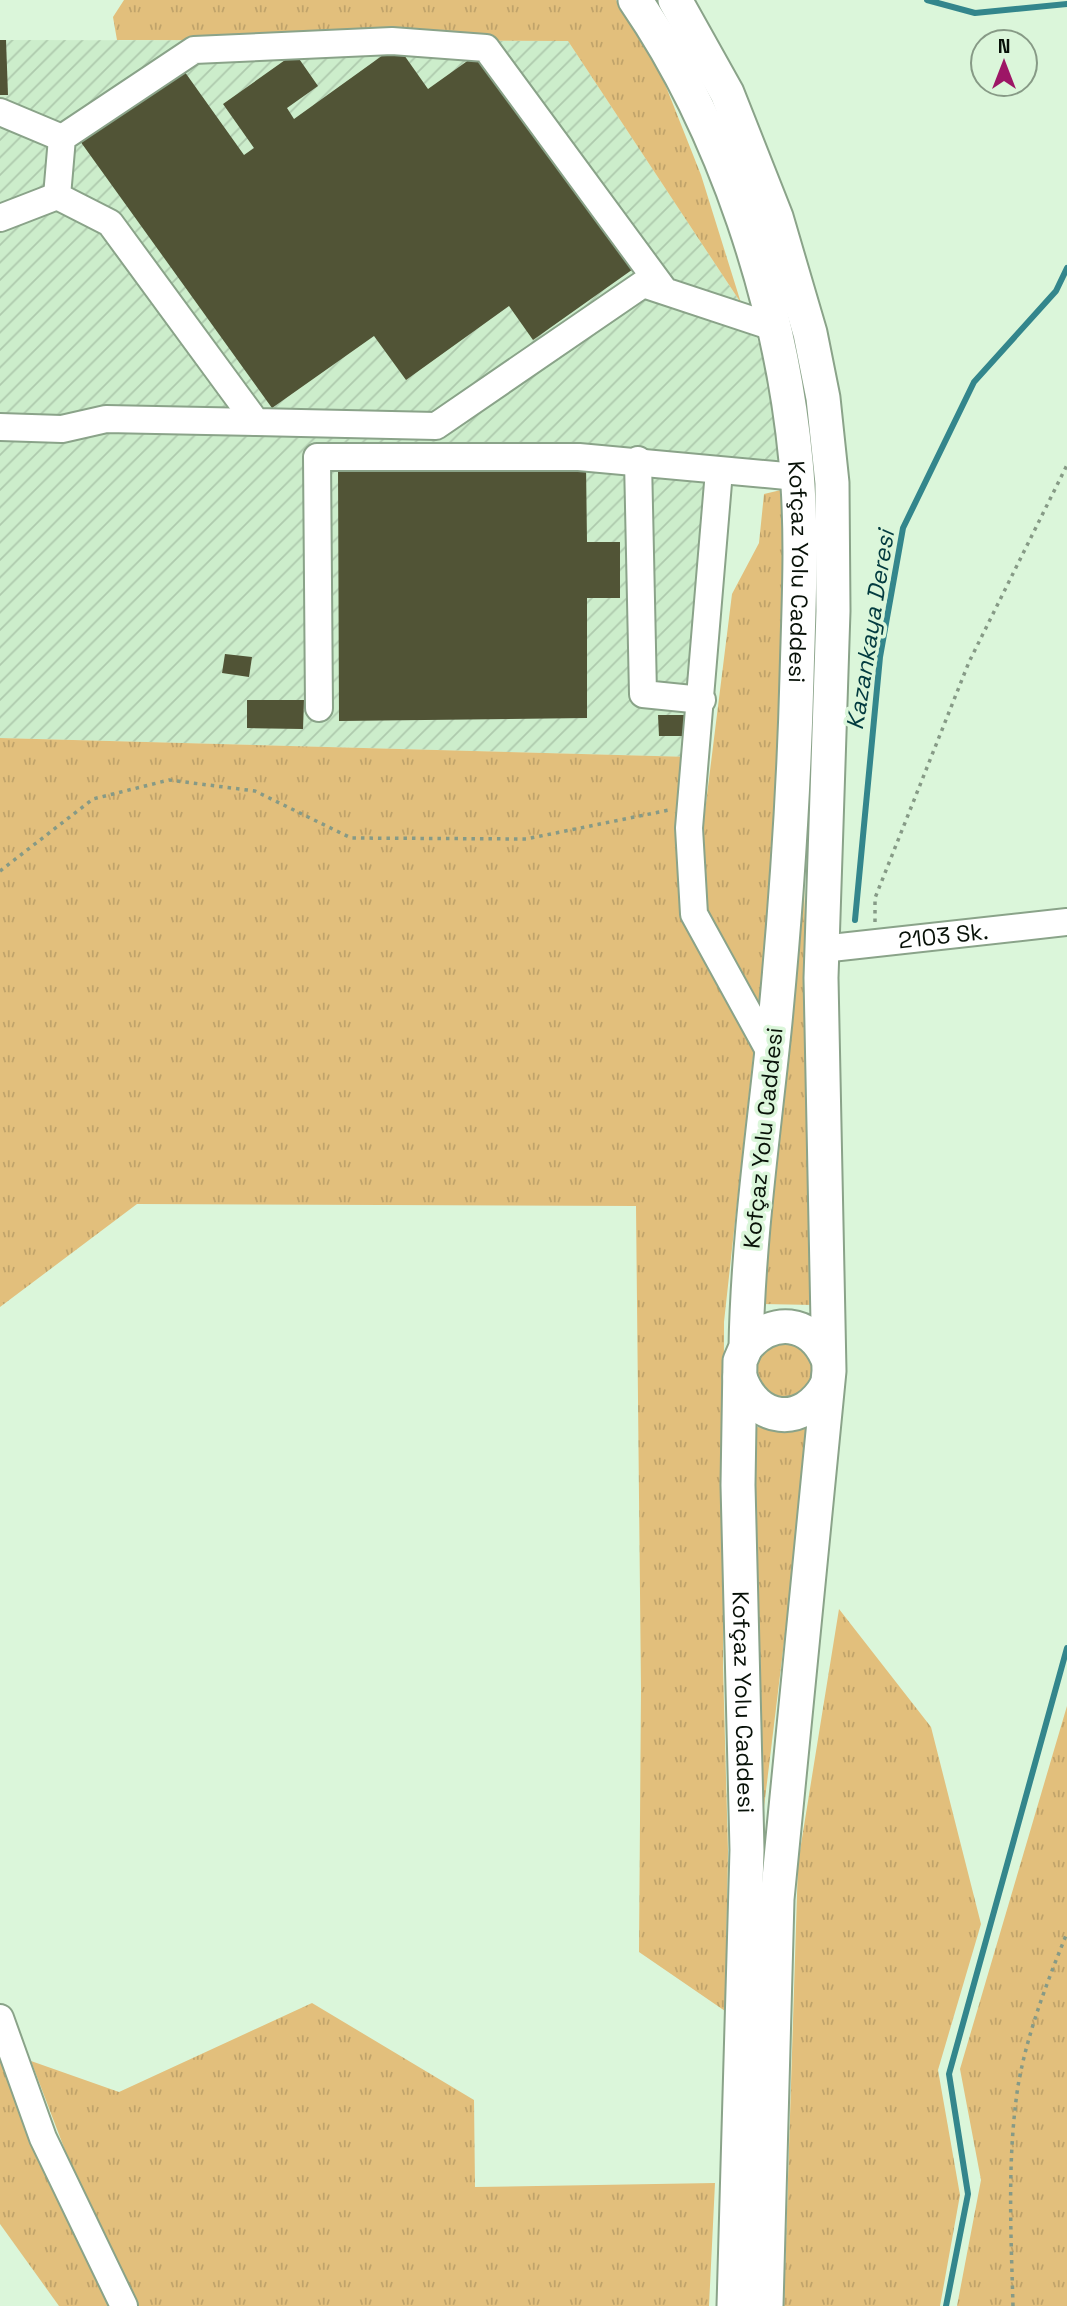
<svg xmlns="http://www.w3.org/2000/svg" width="1067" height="2306" viewBox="0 0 1067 2306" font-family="'Space Grotesk',sans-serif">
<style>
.industrial{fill:url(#industrial-furrows)}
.grass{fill:url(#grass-tufts)}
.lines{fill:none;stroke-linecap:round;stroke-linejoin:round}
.stream{stroke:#33868c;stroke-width:6}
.building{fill:#515436}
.minor-casing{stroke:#8aa389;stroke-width:30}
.major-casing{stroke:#8aa389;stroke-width:37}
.path{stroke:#869a86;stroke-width:3.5;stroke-dasharray:3.5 5;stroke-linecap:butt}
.minor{stroke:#fff;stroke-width:26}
.major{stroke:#fff;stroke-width:33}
.labels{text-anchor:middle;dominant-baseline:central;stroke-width:7;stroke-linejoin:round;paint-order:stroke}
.street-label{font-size:23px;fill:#081108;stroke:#dbf6da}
.water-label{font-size:24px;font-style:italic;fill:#023a3f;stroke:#dbf6da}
</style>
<defs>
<pattern id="industrial-furrows" width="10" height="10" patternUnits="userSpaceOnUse" patternTransform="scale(1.75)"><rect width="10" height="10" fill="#ccedcb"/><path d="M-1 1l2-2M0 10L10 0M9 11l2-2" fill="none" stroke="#aecaad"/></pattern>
<pattern id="grass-tufts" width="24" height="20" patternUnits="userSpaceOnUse" patternTransform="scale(1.75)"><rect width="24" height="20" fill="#e2bf7c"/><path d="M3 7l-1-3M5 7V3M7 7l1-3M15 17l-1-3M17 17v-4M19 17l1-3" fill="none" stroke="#c0a36a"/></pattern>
</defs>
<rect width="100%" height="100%" fill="#dbf6da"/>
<path class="industrial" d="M 0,40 L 568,41 L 741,303 L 762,350 L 780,459 L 719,471 L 692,757 L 0,738 Z"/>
<g class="grass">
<path d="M 124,0 L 616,0 L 661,74 L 701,175 L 741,303 L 568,41 L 117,40 L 113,17 Z"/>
<path d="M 781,490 L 786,614 L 777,822 L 761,1012 L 709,922 L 699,859 L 732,594 L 759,543 L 764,494 Z"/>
<path d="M 0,738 L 692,757 L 689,916 L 755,1039 L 724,1322 L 723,1667 L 728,1851 L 725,2011 L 639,1952 L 641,1689 L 636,1206 L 137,1204 L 0,1307 Z"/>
<path d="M 804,881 L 814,1305 L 758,1304 Z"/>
<circle cx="784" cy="1369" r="29"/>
<path d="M 754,1427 L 810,1428 L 761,1832 Z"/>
<path d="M 839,1609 L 931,1727 L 981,1924 L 938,2070 L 960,2195 L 940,2306 L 784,2306 L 798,1863 Z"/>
<path d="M 1067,1706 L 1067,2306 L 957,2306 L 981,2180 L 960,2069 Z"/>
<path d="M 312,2003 L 474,2100 L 475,2187 L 715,2183 L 709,2306 L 132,2306 L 71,2166 L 31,2061 L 119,2092 Z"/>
<path d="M 0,2045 L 117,2306 L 59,2306 L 0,2224 Z"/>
</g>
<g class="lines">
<g class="stream">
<path d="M 927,0 L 975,13 L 1067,4"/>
<path d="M 855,920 L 880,657 L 903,528 L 974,382 L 1056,291 L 1067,268"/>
<path d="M 946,2306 L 968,2194 L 949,2074 L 1067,1648"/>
</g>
</g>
<g class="building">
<path d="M 0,40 L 6,40 L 8,95 L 0,95 Z"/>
<path d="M 397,45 L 428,89 L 480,52 L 636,267 L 533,340 L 509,306 L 406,380 L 374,336 L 272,408 L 80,141 L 182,68 L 244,155 L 254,148 L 223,104 L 295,53 L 318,86 L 287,108 L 294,119 Z"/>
<path d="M 338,465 L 586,465 L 587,542 L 620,542 L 620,598 L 587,598 L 587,718 L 339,721 Z"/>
<path d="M 225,654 L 252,657 L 249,677 L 222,673 Z"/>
<path d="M 247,700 L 304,700 L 303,729 L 247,728 Z"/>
<path d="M 658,715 L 685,715 L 686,736 L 659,736 Z"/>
</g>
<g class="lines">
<g class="minor-casing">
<g id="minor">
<path d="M 0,112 L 62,138"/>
<path d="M 0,218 L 57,196"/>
<path d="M 664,290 L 486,48 L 392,41 L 194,50 L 62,138 L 57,196 L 110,223 L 256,422 L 436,426 L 643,284 L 773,327"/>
<path d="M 0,427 L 62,429 L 106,419 L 256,422"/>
<path d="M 638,460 L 643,694 L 702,700"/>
<path d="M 719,471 L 689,828 L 694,914 L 771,1054"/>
<path d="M 319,708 L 317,457 L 579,457 L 797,477"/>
<path id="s1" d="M 822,949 L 1067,922"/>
<path d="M 0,2018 L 43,2138 L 124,2306"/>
</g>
</g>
<g class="major-casing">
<g id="major">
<path id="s2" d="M 635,0 C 725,131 781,304 796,461 C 803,532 799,604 797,676 C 794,792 786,907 775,1022 C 764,1130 748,1238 746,1347 L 740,1361 L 738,1485 L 747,1850 L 734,2306"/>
<path d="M 675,0 L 727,93 L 776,217 L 810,333 L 823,398 L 832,483 L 833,611 L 821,978 L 829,1371 L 777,1899 L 766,2306"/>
<path d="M 746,1347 C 772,1317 810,1320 827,1357"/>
<path d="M 740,1377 C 755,1422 803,1429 827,1385"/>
</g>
</g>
<g class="path">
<path d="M 0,871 L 93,799 L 169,780 L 255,791 L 351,838 L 526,839 L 669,810"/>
<path d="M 875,922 L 875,898 L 969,662 L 1067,465"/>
<path d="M 1013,2306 C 1011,2233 1007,2159 1018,2086 C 1027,2034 1047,1982 1067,1933"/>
</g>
<use href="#minor" class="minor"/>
<use href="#major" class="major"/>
</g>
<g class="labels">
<g class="street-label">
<text stroke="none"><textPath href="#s2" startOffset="604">Kofçaz Yolu Caddesi</textPath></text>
<text stroke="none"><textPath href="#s1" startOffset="122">2103 Sk.</textPath></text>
<text transform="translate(763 1138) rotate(-84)">Kofçaz Yolu Caddesi</text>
<text stroke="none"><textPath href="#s2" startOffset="1738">Kofçaz Yolu Caddesi</textPath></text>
</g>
<g class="water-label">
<text transform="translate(870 630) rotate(-81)">Kazankaya Deresi</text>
</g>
</g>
<g transform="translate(1004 63)"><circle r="33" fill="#dbf6da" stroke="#879a86" stroke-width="2"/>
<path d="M0-5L12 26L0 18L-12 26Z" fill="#9d1666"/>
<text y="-10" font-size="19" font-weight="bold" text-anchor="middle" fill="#081108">N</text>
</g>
</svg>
